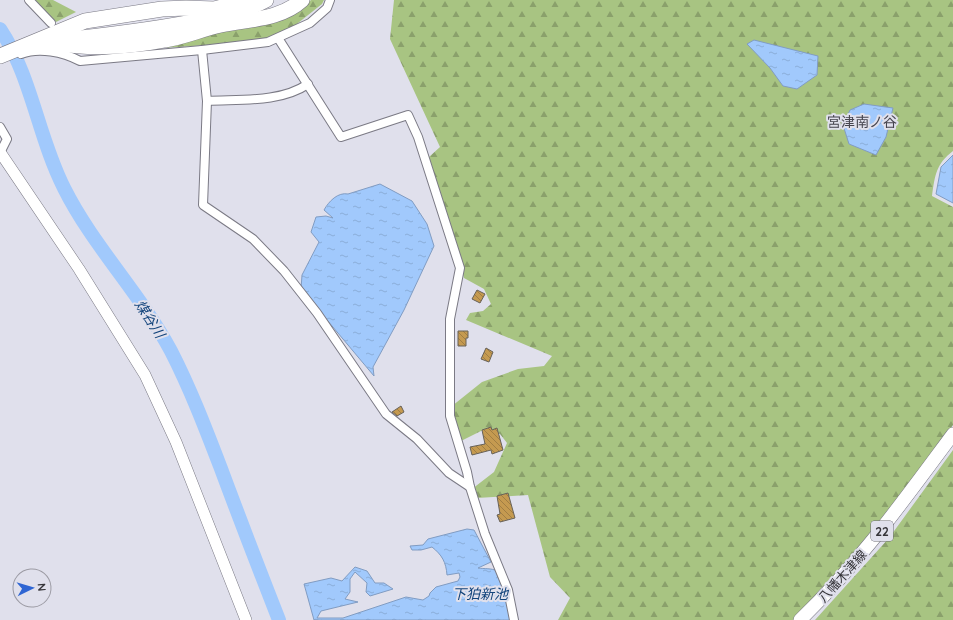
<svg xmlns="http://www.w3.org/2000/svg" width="953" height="620" viewBox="0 0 953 620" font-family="Quicksand,'Noto Sans JP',sans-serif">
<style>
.forest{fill:url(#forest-firs)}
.water{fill:url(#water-ripples);stroke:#819cc2}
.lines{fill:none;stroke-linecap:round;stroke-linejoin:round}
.river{stroke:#a1c9fc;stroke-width:14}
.building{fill:url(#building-back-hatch);stroke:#686259}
.street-casing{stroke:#7b7a85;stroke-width:10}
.secondary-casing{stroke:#7b7a85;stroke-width:12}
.primary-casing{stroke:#7b7a85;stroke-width:14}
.highway-casing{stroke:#7b7a85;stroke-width:16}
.street{stroke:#fff;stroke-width:8}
.secondary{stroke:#fff;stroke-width:11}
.primary{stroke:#fff;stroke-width:13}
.highway{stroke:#fff;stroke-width:15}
.labels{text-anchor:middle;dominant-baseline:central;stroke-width:4;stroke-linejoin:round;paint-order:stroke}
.shield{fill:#e0e0ec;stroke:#68686f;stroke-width:1}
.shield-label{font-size:12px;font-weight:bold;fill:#353439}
.street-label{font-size:13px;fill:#353439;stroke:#e0e0ec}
.neighbourhood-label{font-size:14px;fill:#45444e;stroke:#e0e0ec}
.water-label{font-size:14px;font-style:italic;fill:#12437b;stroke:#e0e0ec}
</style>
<defs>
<pattern id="forest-firs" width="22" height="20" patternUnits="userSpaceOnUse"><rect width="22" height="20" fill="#a8c482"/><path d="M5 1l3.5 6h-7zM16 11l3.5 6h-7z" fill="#8aa06b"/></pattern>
<pattern id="water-ripples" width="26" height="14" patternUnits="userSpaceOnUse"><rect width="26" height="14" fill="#a1c9fc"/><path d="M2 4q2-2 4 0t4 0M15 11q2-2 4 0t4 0" fill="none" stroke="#8badd9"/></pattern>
<pattern id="building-back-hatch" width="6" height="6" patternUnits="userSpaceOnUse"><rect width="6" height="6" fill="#c59a50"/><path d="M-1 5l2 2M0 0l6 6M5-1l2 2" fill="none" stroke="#a17e43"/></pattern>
</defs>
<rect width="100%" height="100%" fill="#e0e0ec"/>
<g class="forest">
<path d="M 33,0 L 53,0 L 76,12 L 56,22 Z"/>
<path d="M 311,0 L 324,0 L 322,4 L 293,27 L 270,38 L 250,42 L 149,49 C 173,43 197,37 221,31 C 257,23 281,29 311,0 Z"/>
<path d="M 394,0 L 953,0 L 953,151 C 936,164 935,175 932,196 L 953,207 L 953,425 L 878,529 L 794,620 L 558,620 L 570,598 L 550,577 L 528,495 L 477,498 L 472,489 L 494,472 L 507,443 L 500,434 L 485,429 L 459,442 L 452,406 L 482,382 L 518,369 L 544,366 L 552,356 L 466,320 L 470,313 L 483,311 L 491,304 L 484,289 L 464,278 L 429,157 L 440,147 L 390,39 Z"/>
<path d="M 953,450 L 953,620 L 815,620 L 889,538 Z"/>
</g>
<g class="water">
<path d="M 754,40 L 818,56 L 817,75 L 797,89 L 783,86 L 770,68 L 747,44 Z"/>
<path d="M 864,104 L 893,108 L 886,137 L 876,155 L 849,144 L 843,125 L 850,110 Z"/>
<path d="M 953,155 L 953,203 L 936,194 L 941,167 Z"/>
<path d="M 380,184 L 412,201 L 427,224 L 434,246 L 404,310 L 373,367 L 374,376 L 301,289 L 302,275 L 319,242 L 311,232 L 316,217 L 326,216 L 333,218 L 324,210 C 329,201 338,192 348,194 Z"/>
<path d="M 467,529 L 474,530 L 491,562 L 478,568 C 484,569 492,568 497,571 C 506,578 509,608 511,620 L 314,620 L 304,584 L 331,578 L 342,581 L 355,567 L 367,571 L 375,583 L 384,583 L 393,589 L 370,596 L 366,592 L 367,583 L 355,572 L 350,579 L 350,592 L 345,599 L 358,602 L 321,611 L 317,618 L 343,618 L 406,597 L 423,600 L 429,596 L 430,593 L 436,587 L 458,581 L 460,577 L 459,573 L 447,575 C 446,562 442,555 432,547 L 421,550 L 412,550 L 410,546 L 423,545 L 428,539 Z"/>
</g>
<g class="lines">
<path class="river" d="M 0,29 C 32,77 38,137 64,188 C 93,246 140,293 171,351 C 190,388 205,427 220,466 C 239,517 259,569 279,620"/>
</g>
<g class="building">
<path d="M 477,290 L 485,294 L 480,303 L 472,299 Z"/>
<path d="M 458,331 L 468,331 L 468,338 L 466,338 L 466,346 L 458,346 Z"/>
<path d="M 486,348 L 493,352 L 489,362 L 481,359 Z"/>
<path d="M 401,406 L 404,412 L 397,416 L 392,412 Z"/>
<path d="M 491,427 L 492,430 L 497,428 L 503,450 L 492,454 L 491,450 L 472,455 L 470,447 L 485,444 L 482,430 Z"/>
<path d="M 508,493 L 515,518 L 500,522 L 497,515 L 500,514 L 497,496 Z"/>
</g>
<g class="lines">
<g class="street-casing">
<g id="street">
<path d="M 29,0 L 51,23"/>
<path d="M 278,38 L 341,137 L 408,115 L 418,137 L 460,268 L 450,319 L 450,416 L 467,472 L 470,487 L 485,534 L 508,590 L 514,620"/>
<path d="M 202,50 L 207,101 L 203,205 L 253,239 L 284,271 L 317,313 L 386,414 L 417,439 L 449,473 L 470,487"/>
<path d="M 21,54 C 39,47 63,52 80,61 L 202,50 L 268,42 L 310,23 L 327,8 L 330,0"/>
<path d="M 207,101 C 240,99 280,103 308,84"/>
<path d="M 0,127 L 7,139 L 0,153"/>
</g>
</g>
<g class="secondary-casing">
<path id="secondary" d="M 0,152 L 79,269 L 145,375 L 176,442 L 246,620"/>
</g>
<g class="primary-casing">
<path id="primary" d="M 800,620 C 860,562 904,500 953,434"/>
</g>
<g class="highway-casing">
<g id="highway">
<path d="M 72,39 C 116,34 159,29 202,20 C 225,15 246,11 266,0"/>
<path d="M 47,42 C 89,49 123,48 165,40 C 184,37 202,29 221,25 C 249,19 280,20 302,0"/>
<path d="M 0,56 L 85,21 L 162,9 L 186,8 L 214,9 L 250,0"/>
</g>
</g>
<use href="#street" class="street"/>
<use href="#secondary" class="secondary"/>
<use href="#primary" class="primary"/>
<use href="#highway" class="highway"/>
</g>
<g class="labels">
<rect class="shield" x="871" y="521" width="22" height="20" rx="3"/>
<g class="shield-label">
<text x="882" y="531">22</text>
</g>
<g class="street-label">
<text transform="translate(842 576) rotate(-48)">八幡木津線</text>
</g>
<g class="neighbourhood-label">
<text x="862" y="122">宮津南ノ谷</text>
</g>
<g class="water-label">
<text transform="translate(150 319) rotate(57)">煤谷川</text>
<text x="480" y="594">下狛新池</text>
</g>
</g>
<g transform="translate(32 588) rotate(85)"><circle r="19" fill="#e0e0ec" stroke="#9c9ba4"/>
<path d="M0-3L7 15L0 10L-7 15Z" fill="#2e65d3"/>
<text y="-6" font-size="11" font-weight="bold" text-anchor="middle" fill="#353439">N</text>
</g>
</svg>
